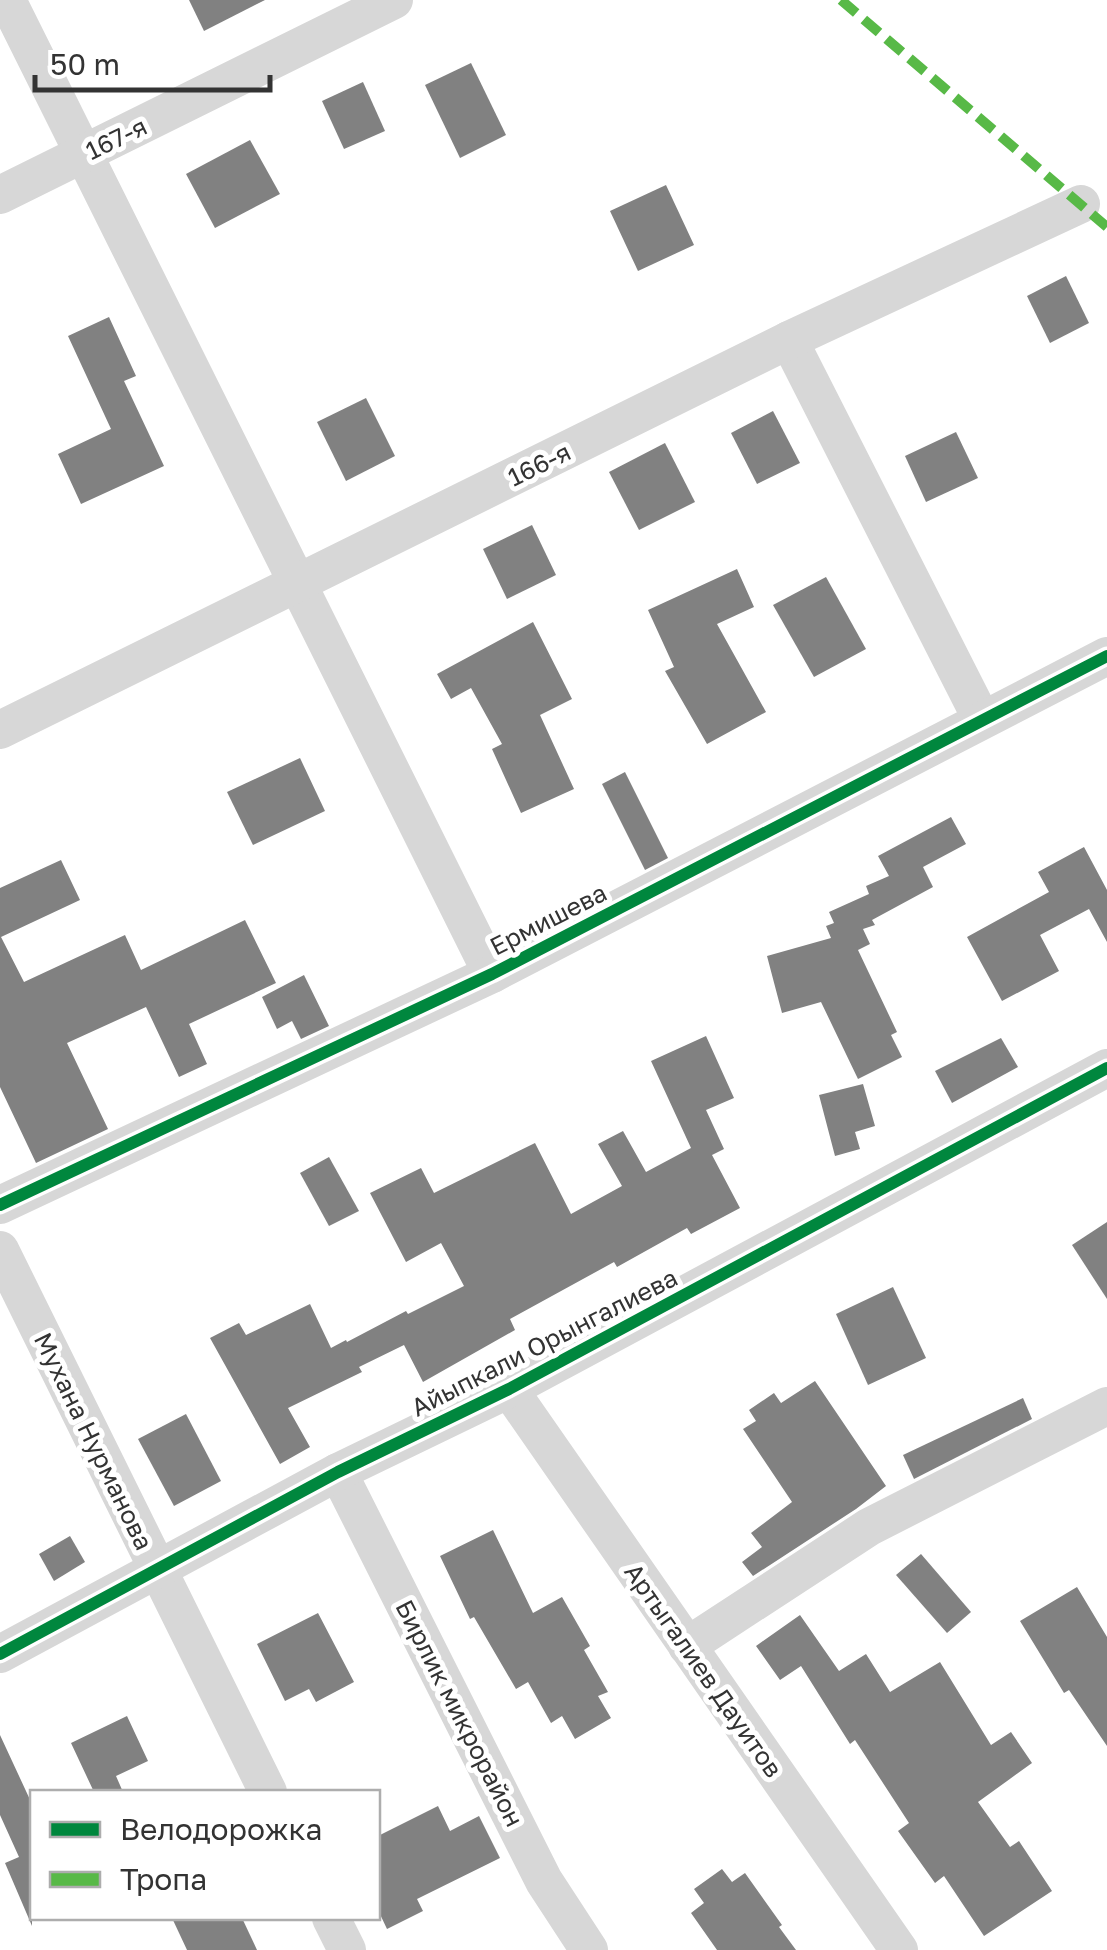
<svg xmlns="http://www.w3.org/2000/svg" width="1107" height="1950" viewBox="0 0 1107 1950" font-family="'Golos Text',sans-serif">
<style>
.building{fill:#818181}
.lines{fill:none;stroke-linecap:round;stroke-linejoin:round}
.minor{stroke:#d7d7d7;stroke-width:38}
.quiet{stroke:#58b947;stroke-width:10;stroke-dasharray:20 10;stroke-linecap:butt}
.cycleway-casing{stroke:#fff;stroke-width:19}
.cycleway{stroke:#00873e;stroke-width:12}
.labels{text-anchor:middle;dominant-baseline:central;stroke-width:10;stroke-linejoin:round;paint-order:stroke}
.street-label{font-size:25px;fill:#333;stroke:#fff}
</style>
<rect width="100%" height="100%" fill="#fff"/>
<g class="building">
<path d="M 189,0 L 265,0 L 204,31 Z"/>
<path d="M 471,63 L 506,135 L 460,158 L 425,85 Z"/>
<path d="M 363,82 L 385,131 L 344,149 L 322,101 Z"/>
<path d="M 250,140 L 280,194 L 215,228 L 186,174 Z"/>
<path d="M 666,185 L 694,245 L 638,271 L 610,211 Z"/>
<path d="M 1066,276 L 1089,323 L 1050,343 L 1027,296 Z"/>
<path d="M 109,317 L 136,376 L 124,381 L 164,466 L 81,504 L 58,454 L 111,429 L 68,336 Z"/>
<path d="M 366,398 L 395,456 L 346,481 L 317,422 Z"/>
<path d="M 773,411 L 800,463 L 757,484 L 731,433 Z"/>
<path d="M 956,432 L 978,478 L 926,502 L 905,456 Z"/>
<path d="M 665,443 L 695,502 L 639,530 L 609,472 Z"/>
<path d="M 532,525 L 556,575 L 507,599 L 483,549 Z"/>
<path d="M 737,569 L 754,607 L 717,624 L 766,712 L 707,744 L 665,671 L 674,667 L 648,610 Z"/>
<path d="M 826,577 L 866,649 L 814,677 L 773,605 Z"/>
<path d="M 533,622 L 572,699 L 540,715 L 574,789 L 521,813 L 492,749 L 502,744 L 471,688 L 451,699 L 437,674 Z"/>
<path d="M 300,758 L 325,811 L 253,845 L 227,792 Z"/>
<path d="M 625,772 L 668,858 L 645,870 L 602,784 Z"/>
<path d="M 951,817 L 966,844 L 923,867 L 933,887 L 872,920 L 875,925 L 863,929 L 870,944 L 858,950 L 897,1032 L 891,1035 L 902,1057 L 858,1079 L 821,1002 L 782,1013 L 767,956 L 831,938 L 826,926 L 834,923 L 829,912 L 869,894 L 866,886 L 889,876 L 878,856 Z"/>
<path d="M 1084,847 L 1107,890 L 1107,942 L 1089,909 L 1040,935 L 1059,971 L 1002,1001 L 967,937 L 1049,892 L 1038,872 Z"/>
<path d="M 61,860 L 80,900 L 1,937 L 24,982 L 125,935 L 141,970 L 245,920 L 276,983 L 189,1024 L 207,1064 L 179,1077 L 146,1007 L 67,1043 L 108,1129 L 36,1163 L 0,1087 L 0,888 Z"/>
<path d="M 304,975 L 329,1026 L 301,1039 L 292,1021 L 277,1029 L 262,997 Z"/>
<path d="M 706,1036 L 734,1098 L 706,1110 L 724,1149 L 712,1155 L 740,1208 L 691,1234 L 687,1228 L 617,1267 L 614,1262 L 510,1319 L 515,1330 L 423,1382 L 404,1345 L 359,1367 L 362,1372 L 288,1408 L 310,1447 L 280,1464 L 210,1338 L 239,1323 L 246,1335 L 310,1304 L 331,1348 L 346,1340 L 347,1342 L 406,1311 L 408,1314 L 464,1286 L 441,1243 L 406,1262 L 370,1193 L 421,1168 L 434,1193 L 535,1143 L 571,1214 L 622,1186 L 598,1144 L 623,1131 L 646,1172 L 691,1148 L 651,1061 Z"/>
<path d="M 1001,1038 L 1018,1067 L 952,1103 L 935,1071 Z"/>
<path d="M 863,1084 L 875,1126 L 855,1132 L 860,1149 L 835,1156 L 819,1095 Z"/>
<path d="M 329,1157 L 359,1211 L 329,1226 L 300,1173 Z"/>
<path d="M 1107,1222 L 1107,1299 L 1072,1245 Z"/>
<path d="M 893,1287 L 926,1358 L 868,1385 L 836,1314 Z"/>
<path d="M 815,1381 L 886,1486 L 856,1509 L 753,1576 L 742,1562 L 762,1547 L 751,1533 L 792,1502 L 743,1429 L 756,1421 L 749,1410 L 774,1393 L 781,1403 Z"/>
<path d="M 1023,1398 L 1032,1419 L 914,1479 L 903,1455 Z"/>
<path d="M 186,1414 L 221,1481 L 174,1506 L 138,1439 Z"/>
<path d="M 493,1530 L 533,1613 L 562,1597 L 590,1646 L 584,1650 L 608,1692 L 598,1696 L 611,1718 L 575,1739 L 562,1716 L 551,1723 L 528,1682 L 516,1689 L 474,1617 L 470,1619 L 440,1556 Z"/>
<path d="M 70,1536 L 85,1562 L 54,1581 L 39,1554 Z"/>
<path d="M 921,1554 L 971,1612 L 947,1633 L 896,1575 Z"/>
<path d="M 1077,1587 L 1107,1637 L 1107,1746 L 1069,1690 L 1064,1693 L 1020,1621 Z"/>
<path d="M 318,1613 L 354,1682 L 316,1702 L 309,1689 L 285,1701 L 257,1644 Z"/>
<path d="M 800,1615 L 839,1671 L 866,1654 L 890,1692 L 940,1662 L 991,1745 L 1011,1732 L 1032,1763 L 978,1802 L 1010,1847 L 1019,1841 L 1052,1891 L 984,1936 L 944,1876 L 935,1883 L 898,1831 L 909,1823 L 855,1740 L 850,1744 L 801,1666 L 780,1680 L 756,1646 Z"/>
<path d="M 127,1716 L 148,1761 L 116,1776 L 123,1792 L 94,1792 L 71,1743 Z"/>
<path d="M 0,1735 L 32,1804 L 32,1926 L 5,1863 L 19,1857 L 0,1815 Z"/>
<path d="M 438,1806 L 450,1831 L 479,1816 L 500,1858 L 417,1899 L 423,1911 L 387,1929 L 378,1910 L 378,1836 Z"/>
<path d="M 722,1869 L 732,1882 L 745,1873 L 782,1925 L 779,1927 L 796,1950 L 717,1950 L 691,1913 L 704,1903 L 694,1889 Z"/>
<path d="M 172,1918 L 242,1918 L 257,1950 L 187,1950 Z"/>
</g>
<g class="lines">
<g class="minor">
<path d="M 7,0 L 492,974"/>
<path d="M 0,195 L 394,0"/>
<path d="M 789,340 L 982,720"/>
<path d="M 0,730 L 789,340 L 1081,204"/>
<path d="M 0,1205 L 492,974 L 1107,656"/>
<path d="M 0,1250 L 268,1792"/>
<path d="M 509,1389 L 899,1950"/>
<path d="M 338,1472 L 544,1881 L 589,1950"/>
<path d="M 687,1646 L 869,1527 L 1107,1406"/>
<path d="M 0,1654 L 338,1472 L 509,1389 L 1107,1068"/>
<path d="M 331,1918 L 347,1950"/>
</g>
<path class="quiet" d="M 841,0 L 1107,227"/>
<g class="cycleway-casing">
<g id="cycleway">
<path d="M 0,1205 L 492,974 L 1107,656"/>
<path d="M 0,1654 L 338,1472 L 509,1389 L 1107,1068"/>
</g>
</g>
<use href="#cycleway" class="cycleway"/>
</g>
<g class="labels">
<g class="street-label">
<text transform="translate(116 138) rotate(-26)">167-я</text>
<text transform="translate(539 464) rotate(-26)">166-я</text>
<text transform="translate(548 919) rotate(-27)">Ермишева</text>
<text transform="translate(544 1342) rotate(-27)">Айыпкали Орынгалиева</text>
<text transform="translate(94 1441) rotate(64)">Мухана Нурманова</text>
<text transform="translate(704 1670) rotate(55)">Артыгалиев Дауитов</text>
<text transform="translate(460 1713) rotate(63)">Бирлик микрорайон</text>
</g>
</g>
<rect x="30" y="1790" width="350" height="130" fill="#ffffff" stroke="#adadad" stroke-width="2.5"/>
<rect x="50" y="1822" width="50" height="15" fill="#00873e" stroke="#adadad" stroke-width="2.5"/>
<text x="120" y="1840" font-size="30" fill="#333333">Велодорожка</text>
<rect x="50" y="1872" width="50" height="15" fill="#58b947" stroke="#adadad" stroke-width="2.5"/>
<text x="120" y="1890" font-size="30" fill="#333333">Тропа</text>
<path d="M35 75v15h235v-15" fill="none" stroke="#333333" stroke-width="5"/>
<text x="50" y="75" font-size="30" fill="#333333" stroke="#ffffff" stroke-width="8" paint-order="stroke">50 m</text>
</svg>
